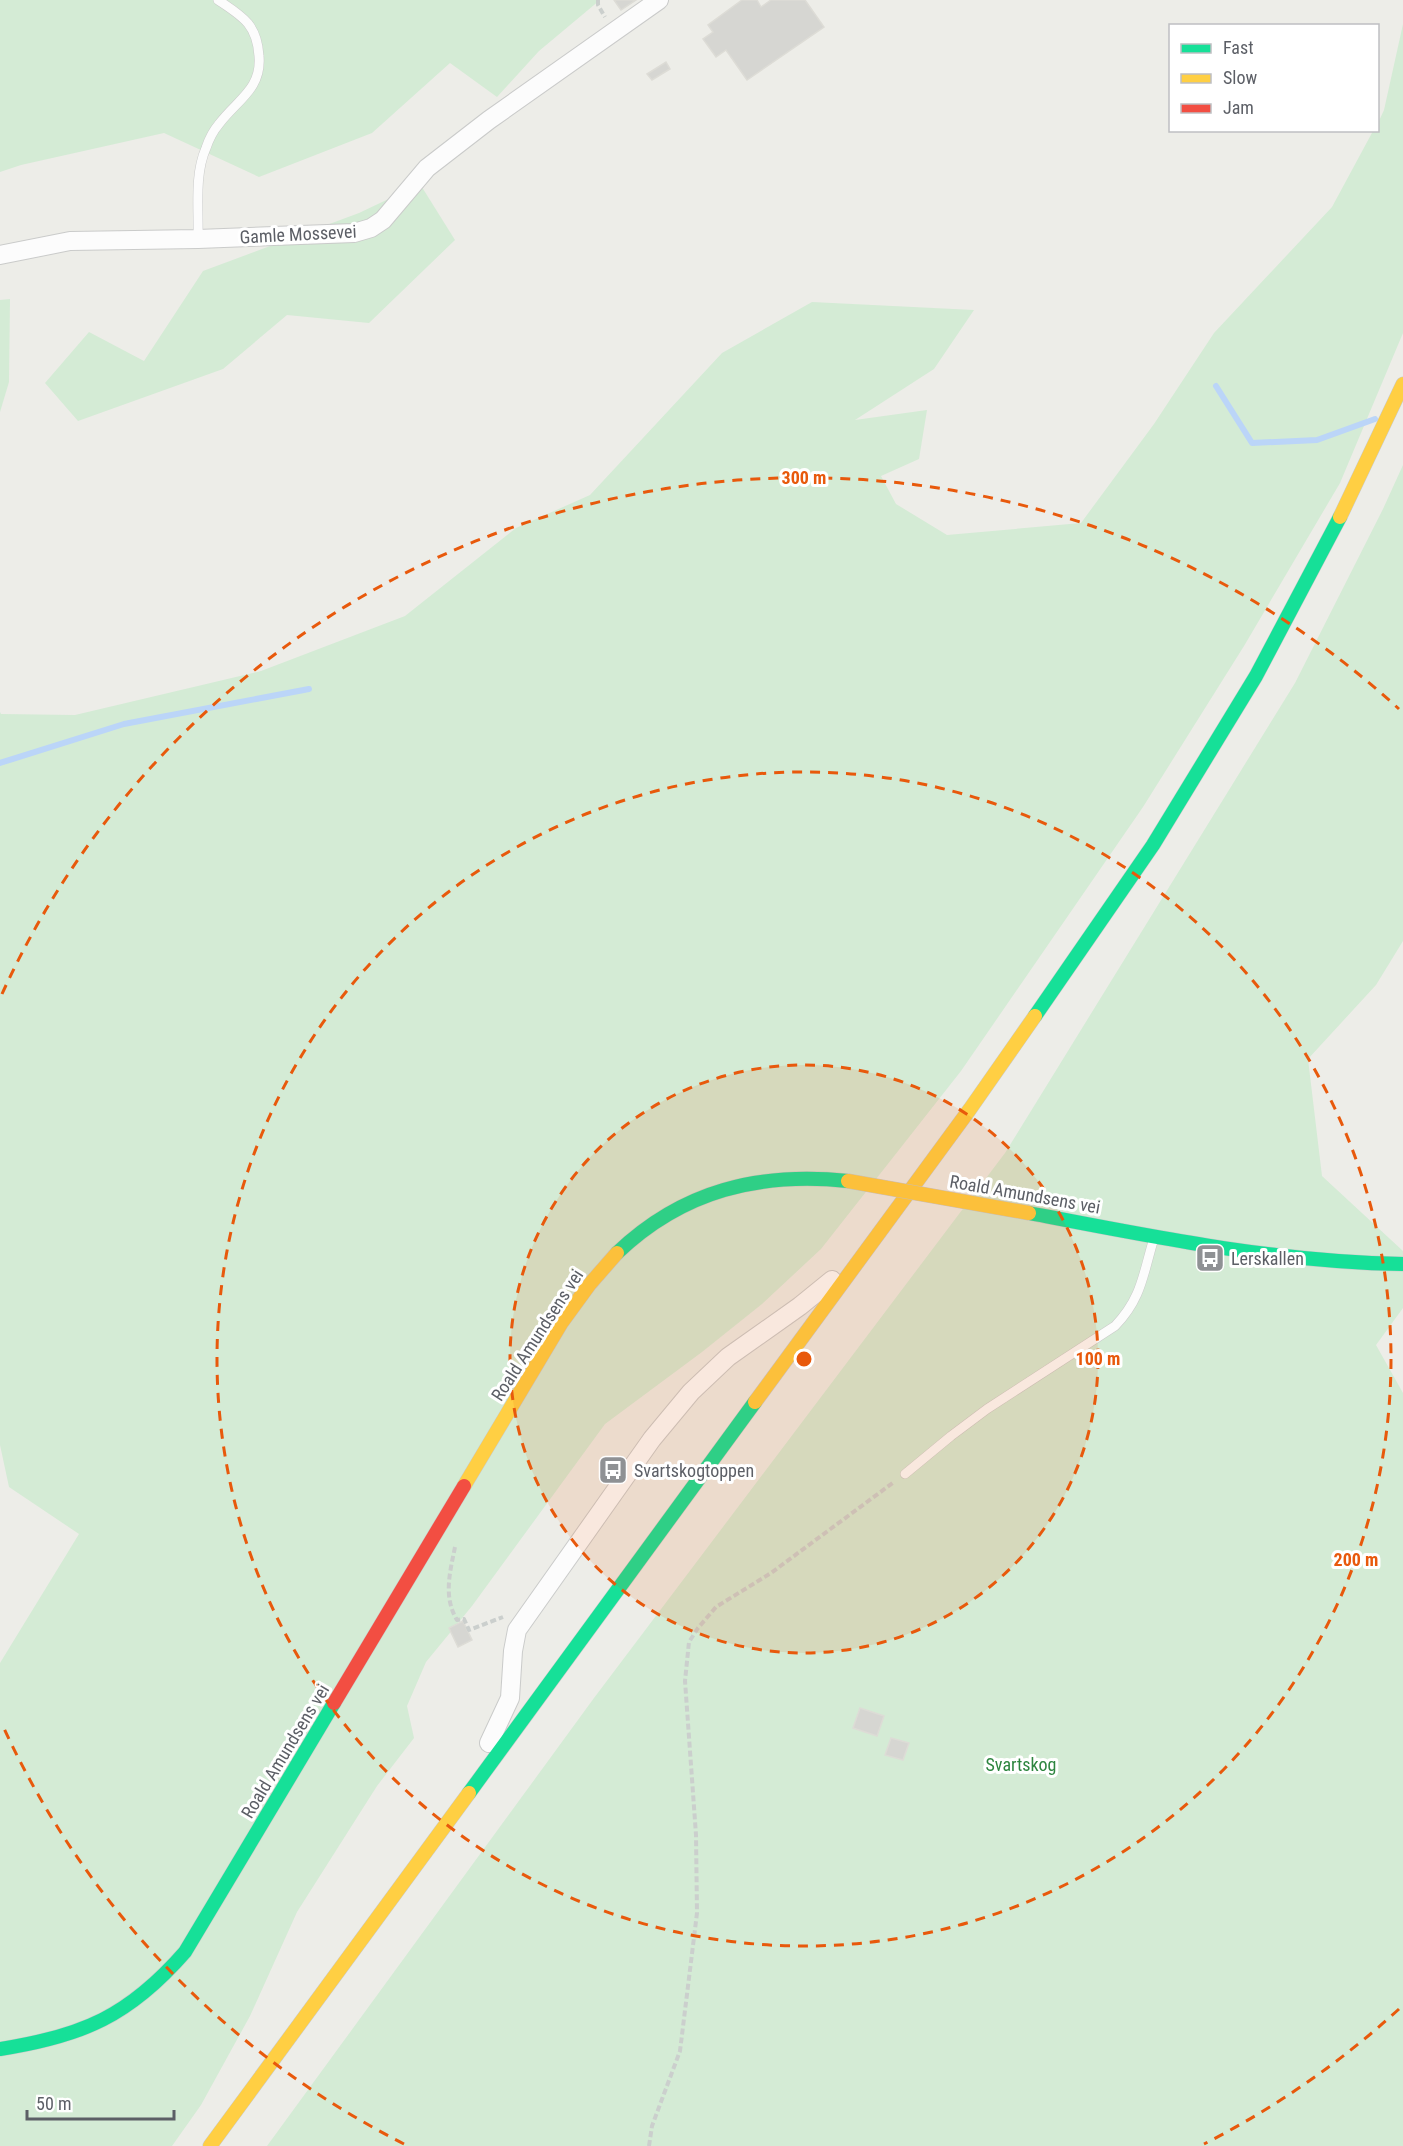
<svg xmlns="http://www.w3.org/2000/svg" width="1403" height="2146" viewBox="0 0 1403 2146" font-family="'Roboto Condensed',sans-serif">
<style>
.green{fill:#d4ebd5}
.lines{fill:none;stroke-linecap:round;stroke-linejoin:round}
.stream{stroke:#bbd5f8;stroke-width:6}
.building{fill:#d6d6d2;stroke:#dddcd6;stroke-width:1.5}
.lane-casing{stroke:#cacbca;stroke-width:10}
.street-casing{stroke:#cacbca;stroke-width:20}
.fast-casing{stroke:#c9caca;stroke-width:15}
.slow-casing{stroke:#c9caca;stroke-width:15}
.jam-casing{stroke:#c9caca;stroke-width:15}
.path{stroke:#cbcfcd;stroke-width:4;stroke-dasharray:6 3;stroke-linecap:butt}
.lane{stroke:#fcfcfc;stroke-width:9}
.street{stroke:#fcfcfc;stroke-width:18}
.fast{stroke:#16e098;stroke-width:14}
.slow{stroke:#ffcf43;stroke-width:14}
.jam{stroke:#f24e42;stroke-width:14}
.slow-bridge-casing{stroke:#c9caca;stroke-width:15;stroke-linecap:butt}
.slow-bridge{stroke:#ffcf43;stroke-width:14}
.ring{fill:none;stroke:#e8590c;stroke-width:3;stroke-dasharray:10 8}
.labels{text-anchor:middle;dominant-baseline:central;stroke-width:6;stroke-linejoin:round;paint-order:stroke}
.street-label{font-size:18px;fill:#5c5f66;stroke:#fff}
.poi-label{font-size:18px;fill:#5c5f66;stroke:#fff;text-anchor:start}
.park-label{font-size:18px;fill:#2d853f;stroke:#fff}
.centre{fill:#e8590c;stroke:#fff;stroke-width:3}
.ring-label{font-size:18px;text-anchor:middle;font-weight:bold;fill:#e8590c;stroke:#fff;stroke-width:6;stroke-linejoin:round;paint-order:stroke}
</style>
<rect width="100%" height="100%" fill="#edede8"/>
<g class="green">
<path d="M 0,0 L 600,0 L 539,51 L 497,97 L 450,63 L 372,133 L 259,177 L 164,133 L 21,165 L 0,172 Z"/>
<path d="M 1403,24 L 1403,333 L 1340,483 L 1244,646 L 1143,807 L 961,1071 L 821,1249 L 762,1304 L 702,1352 L 605,1424 L 472,1606 L 426,1662 L 407,1706 L 414,1738 L 377,1786 L 297,1912 L 250,2016 L 201,2105 L 172,2146 L 0,2146 L 0,1663 L 79,1534 L 9,1487 L 0,1445 L 0,712 L 1,714 L 75,715 L 261,671 L 405,616 L 516,528 L 590,495 L 722,353 L 812,302 L 974,310 L 934,369 L 855,420 L 927,410 L 919,459 L 881,476 L 896,504 L 947,535 L 1081,523 L 1154,424 L 1214,333 L 1332,207 L 1373,131 L 1378,130 L 1378,123 L 1384,110 Z"/>
<path d="M 420,184 L 455,240 L 369,323 L 287,315 L 223,369 L 78,421 L 45,383 L 89,332 L 144,361 L 203,271 L 359,213 Z"/>
<path d="M 10,299 L 9,382 L 0,412 L 0,300 Z"/>
<path d="M 1403,465 L 1403,941 L 1376,985 L 1308,1059 L 1322,1176 L 1403,1251 L 1403,1308 L 1376,1345 L 1403,1393 L 1403,2146 L 267,2146 L 594,1698 L 1005,1153 L 1295,683 L 1383,509 Z"/>
</g>
<g class="lines">
<g class="stream">
<path d="M 1216,386 L 1252,443 L 1317,440 L 1375,419"/>
<path d="M 0,763 L 124,724 L 309,689"/>
</g>
</g>
<g class="building">
<path d="M 614,0 L 636,0 L 621,10 Z"/>
<path d="M 742,0 L 757,0 L 761,7 L 771,0 L 805,0 L 824,27 L 747,80 L 726,50 L 716,57 L 703,39 L 713,32 L 708,25 Z"/>
<path d="M 666,62 L 670,69 L 652,80 L 647,74 Z"/>
<path d="M 463,1621 L 472,1640 L 458,1647 L 449,1628 Z"/>
<path d="M 860,1708 L 884,1716 L 877,1736 L 853,1728 Z"/>
<path d="M 891,1738 L 909,1743 L 903,1760 L 885,1755 Z"/>
</g>
<g class="lines">
<g class="lane-casing">
<g id="lane">
<path d="M 198,239 C 199,210 194,175 206,148 C 209,139 213,131 219,124 C 237,100 262,89 259,56 C 257,24 242,16 218,0"/>
<path d="M 905,1474 L 951,1436 L 987,1409 L 1115,1326 C 1142,1298 1143,1274 1154,1238"/>
</g>
</g>
<g class="street-casing">
<g id="street">
<path d="M 0,255 L 70,241 L 198,239 L 354,233 L 371,228 L 383,220 L 427,168 L 489,120 L 659,0"/>
<path d="M 489,1743 L 510,1698 L 513,1651 L 517,1630 L 652,1439 L 691,1392 L 728,1357 L 800,1306 L 832,1280"/>
</g>
</g>
<g class="fast-casing">
<g id="fast">
<path d="M 1035,1016 L 1153,845 L 1256,676 L 1340,517"/>
<path d="M 1029,1213 C 1153,1237 1276,1262 1403,1264"/>
<path d="M 617,1253 C 683,1190 759,1172 848,1181"/>
<path d="M 469,1793 L 755,1402"/>
<path d="M 0,2049 C 83,2036 129,2016 185,1952 L 334,1703"/>
</g>
</g>
<g class="slow-casing">
<g id="slow">
<path d="M 1340,517 L 1403,384"/>
<path d="M 755,1402 L 970,1109 L 1035,1016"/>
<path d="M 464,1486 L 562,1322 L 589,1285 L 617,1253"/>
<path d="M 210,2146 L 469,1793"/>
</g>
</g>
<g class="jam-casing">
<path id="jam" d="M 334,1703 L 464,1486"/>
</g>
<g class="path">
<path d="M 598,0 L 598,5 L 605,17"/>
<path d="M 455,1547 C 450,1572 443,1597 457,1620 L 464,1619 L 469,1630 L 503,1617"/>
<path d="M 649,2146 L 652,2126 L 680,2051 L 697,1913 L 696,1835 L 685,1681 L 689,1642 L 698,1628 L 716,1607 L 771,1573 L 894,1482"/>
</g>
<use href="#lane" class="lane"/>
<use href="#street" class="street"/>
<use href="#fast" class="fast"/>
<use href="#slow" class="slow"/>
<use href="#jam" class="jam"/>
<g class="slow-bridge-casing">
<path id="slow-bridge" d="M 848,1181 L 1029,1213"/>
</g>
<use href="#slow-bridge" class="slow-bridge"/>
</g>
<circle cx="804" cy="1359" r="294" fill="#e8590c" fill-opacity=".12"/>
<g class="ring">
<circle cx="804" cy="1359" r="294"/>
<circle cx="804" cy="1359" r="587"/>
<path d="M1399 2009A881 881 0 0 1 1204 2144M404 2144A881 881 0 0 1 2 1724M2 994A881 881 0 0 1 1399 709"/>
</g>
<defs>
<g id="bus-square" transform="scale(1.5)"><rect x="-9" y="-9" width="18" height="18" rx="4" fill="#8f9194" stroke="#fff"/><path d="M-5-6H5V4H4V6H2V4H-2V6H-4V4H-5ZM-3.5-4V0h7V-4ZM-3.5 1.2v1.5H-2V1.2ZM2 1.2v1.5H3.5V1.2Z" fill="#fff"/></g>
</defs>
<g fill-rule="evenodd">
<use href="#bus-square" x="1210" y="1258"/>
<use href="#bus-square" x="613" y="1470"/>
</g>
<g class="labels">
<g class="street-label">
<text transform="translate(298 234) rotate(-3)">Gamle Mossevei</text>
<text transform="translate(1025 1194) rotate(10)">Roald Amundsens vei</text>
<text transform="translate(537 1335) rotate(-57)">Roald Amundsens vei</text>
<text transform="translate(285 1751) rotate(-59)">Roald Amundsens vei</text>
</g>
<g class="poi-label">
<text x="1231" y="1258">Lerskallen</text>
<text x="634" y="1470">Svartskogtoppen</text>
</g>
<g class="park-label">
<text x="1021" y="1764">Svartskog</text>
</g>
</g>
<circle cx="804" cy="1359" r="9" class="centre"/>
<g class="ring-label">
<text x="804" y="484">300 m</text>
<text x="1098" y="1365">100 m</text>
<text x="1356" y="1566">200 m</text>
</g>
<rect x="1169" y="24" width="210" height="108" fill="#ffffff" stroke="#bebfc2" stroke-width="1.5"/>
<rect x="1181" y="44" width="30" height="9" fill="#16e098" stroke="#bebfc2" stroke-width="1.5"/>
<text x="1223" y="54" font-size="18" fill="#5c5f66">Fast</text>
<rect x="1181" y="74" width="30" height="9" fill="#ffcf43" stroke="#bebfc2" stroke-width="1.5"/>
<text x="1223" y="84" font-size="18" fill="#5c5f66">Slow</text>
<rect x="1181" y="104" width="30" height="9" fill="#f24e42" stroke="#bebfc2" stroke-width="1.5"/>
<text x="1223" y="114" font-size="18" fill="#5c5f66">Jam</text>
<path d="M27 2110v9h147v-9" fill="none" stroke="#5c5f66" stroke-width="3"/>
<text x="36" y="2110" font-size="18" fill="#5c5f66" stroke="#ffffff" stroke-width="4.5" paint-order="stroke">50 m</text>
</svg>
